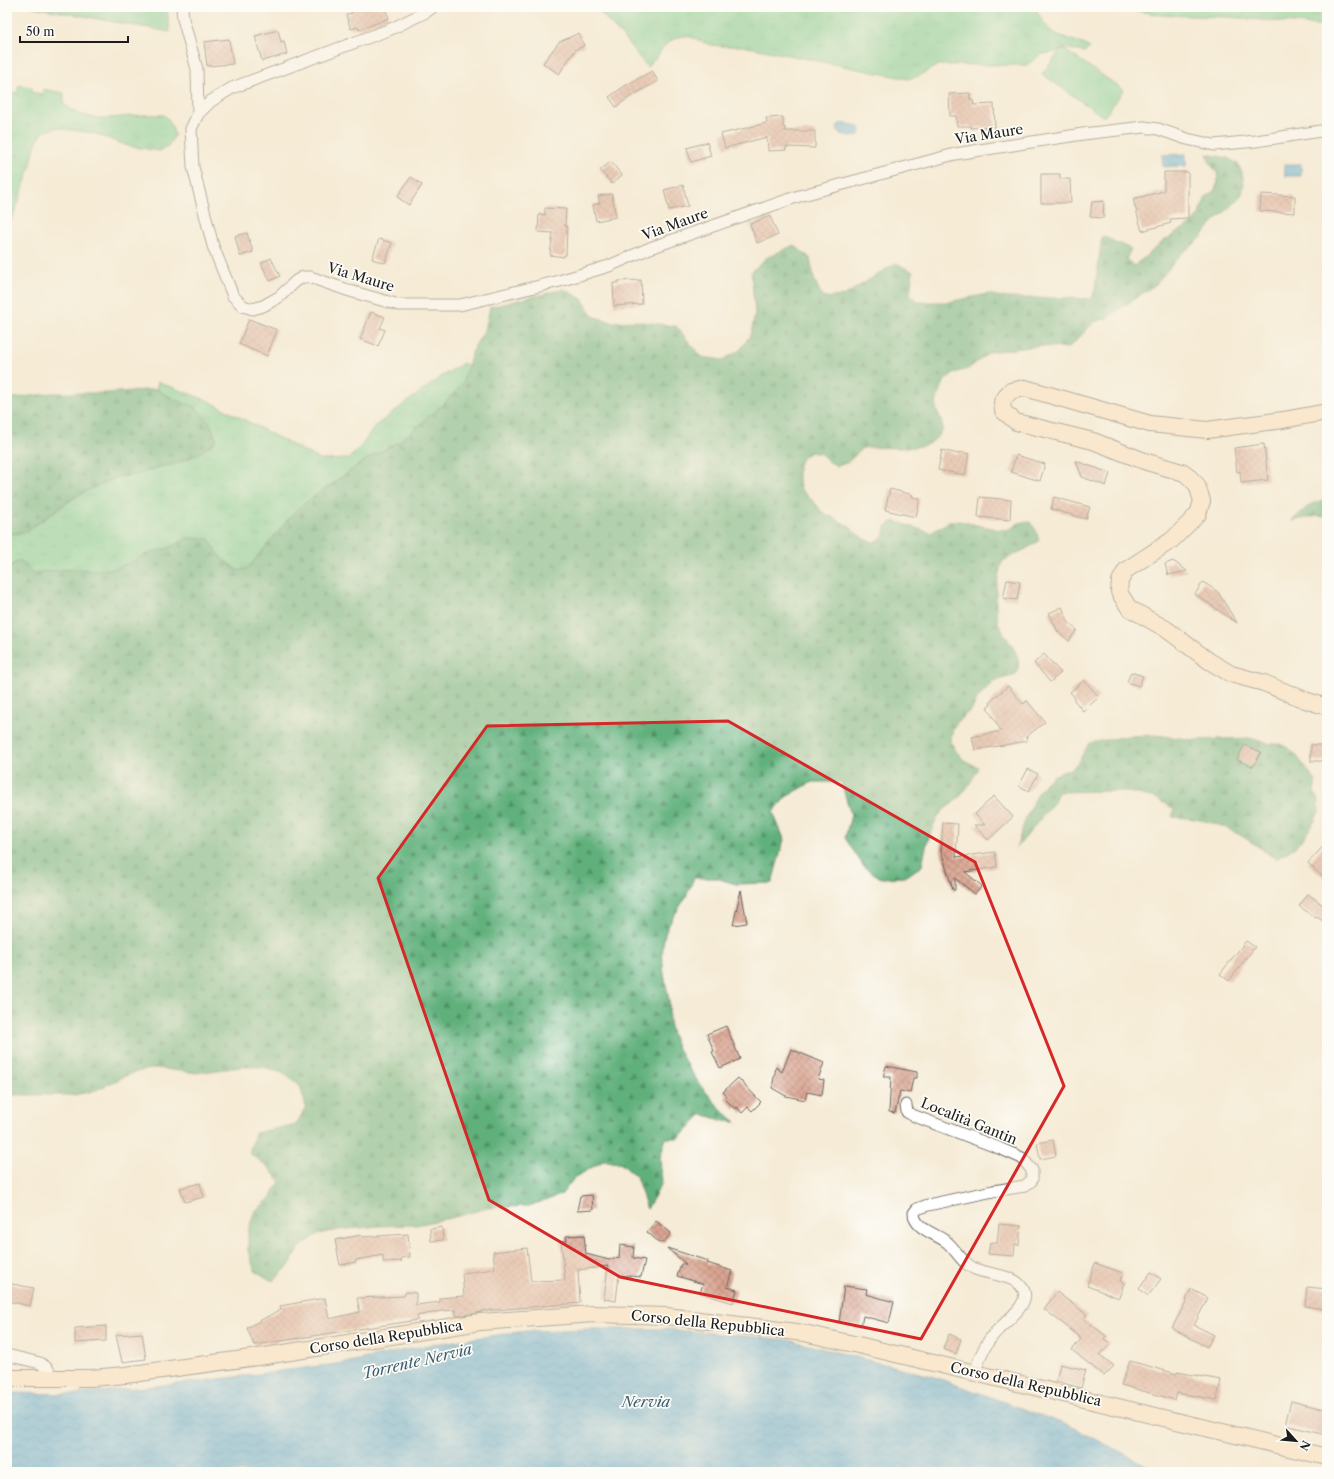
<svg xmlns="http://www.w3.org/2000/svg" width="1334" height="1479" viewBox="0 0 1334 1479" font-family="'Libre Caslon Text',serif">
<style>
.grass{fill:url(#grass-tufts);stroke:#487457}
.forest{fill:url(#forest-firs);stroke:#3e664c}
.park{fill:#75cd92;stroke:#487457}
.water{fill:url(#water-waves);stroke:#3d647a}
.building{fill:url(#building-cross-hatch)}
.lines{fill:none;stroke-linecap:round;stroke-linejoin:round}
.minor-casing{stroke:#68645d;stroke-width:13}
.secondary-casing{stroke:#68645d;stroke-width:18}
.minor{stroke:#fff;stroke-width:11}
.secondary{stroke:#fde5c5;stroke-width:16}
.marked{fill:none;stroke:#d62828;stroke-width:3;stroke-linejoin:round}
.labels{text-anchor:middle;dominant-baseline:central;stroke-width:3.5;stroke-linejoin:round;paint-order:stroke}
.street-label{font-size:14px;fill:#1c1c1c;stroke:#fdfcf7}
.water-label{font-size:15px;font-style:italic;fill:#3a5d71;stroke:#fdfcf7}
</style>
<defs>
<pattern id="grass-tufts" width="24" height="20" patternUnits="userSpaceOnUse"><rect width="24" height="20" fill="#75cd92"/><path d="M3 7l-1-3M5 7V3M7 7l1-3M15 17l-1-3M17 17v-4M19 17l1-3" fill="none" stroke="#65af7d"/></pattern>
<pattern id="forest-firs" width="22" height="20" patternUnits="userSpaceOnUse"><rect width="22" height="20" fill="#60b07c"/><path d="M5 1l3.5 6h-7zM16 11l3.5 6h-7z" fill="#4e8e65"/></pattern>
<pattern id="water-waves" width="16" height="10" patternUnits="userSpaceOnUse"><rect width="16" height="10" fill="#5eadd8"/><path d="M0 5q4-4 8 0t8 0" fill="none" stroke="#4d8cae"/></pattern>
<pattern id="building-cross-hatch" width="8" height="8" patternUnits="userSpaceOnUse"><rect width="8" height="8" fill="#daa492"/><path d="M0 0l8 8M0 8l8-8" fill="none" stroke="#b08576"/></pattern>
</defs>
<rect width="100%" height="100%" fill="#fdfcf7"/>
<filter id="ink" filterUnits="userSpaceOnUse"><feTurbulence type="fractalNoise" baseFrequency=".025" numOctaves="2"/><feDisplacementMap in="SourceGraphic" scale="8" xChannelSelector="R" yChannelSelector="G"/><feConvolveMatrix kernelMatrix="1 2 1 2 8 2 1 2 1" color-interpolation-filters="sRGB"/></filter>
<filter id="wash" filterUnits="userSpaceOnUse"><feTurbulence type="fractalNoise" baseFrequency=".012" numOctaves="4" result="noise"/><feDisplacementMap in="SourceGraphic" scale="16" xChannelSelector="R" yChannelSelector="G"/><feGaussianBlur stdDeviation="0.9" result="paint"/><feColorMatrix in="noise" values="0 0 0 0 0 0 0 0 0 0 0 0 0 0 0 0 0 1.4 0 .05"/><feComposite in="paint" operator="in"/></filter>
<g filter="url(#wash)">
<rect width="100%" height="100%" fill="#f5ebd6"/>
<g class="grass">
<path d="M 33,7 L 167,7 L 170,32 Z"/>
<path d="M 595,7 L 1034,7 C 1039,14 1043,22 1049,29 C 1058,38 1079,40 1090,48 L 1084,52 L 1063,48 L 1056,52 L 1042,54 L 1027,65 L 938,65 L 919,76 L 908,79 L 743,46 C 733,46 723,47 712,45 C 695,41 687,29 669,42 C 662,47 661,52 656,58 C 653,61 650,64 647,67 L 623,37 Z"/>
<path d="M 1118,7 L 1327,7 L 1327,26 L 1228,17 L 1159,15 Z"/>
<path d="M 19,85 L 32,87 L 31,92 L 42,94 L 43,89 L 64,93 L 64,105 C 70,108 76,113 83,115 C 107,123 137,112 164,115 L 169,120 L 175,135 L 168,146 L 159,151 L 128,146 L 93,133 L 56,128 L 44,132 L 36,143 L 30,168 L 17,206 L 7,229 L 7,91 L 17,93 Z"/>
<path d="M 463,363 L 469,366 L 462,384 L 447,401 L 400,441 L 364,461 L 297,509 L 248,568 L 239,571 L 221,558 L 209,540 L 188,538 L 169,548 L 149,553 L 132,562 L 113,569 L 93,570 L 72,569 L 31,573 L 20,560 L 7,568 L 7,535 L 27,531 L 80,494 L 118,477 L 139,474 L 160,467 L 181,462 L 193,406 L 175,400 L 156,389 L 158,382 L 209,401 L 321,460 L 348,459 L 361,446 L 375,426 L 442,376 Z"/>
</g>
<g class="forest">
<path d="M 1207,154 L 1228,158 L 1238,164 L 1242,173 L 1244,184 L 1242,194 L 1235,203 L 1211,224 L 1205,233 L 1198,241 L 1181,254 L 1156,284 L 1107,318 L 1094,322 L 1069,348 L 1038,346 L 990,352 L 968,369 L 954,373 L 945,380 L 937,399 L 936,409 L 941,419 L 943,429 C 939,435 935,441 928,444 C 912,451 881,446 863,448 L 847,463 L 837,466 L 828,461 L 821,454 L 810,452 L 802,458 L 798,468 L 798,478 L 801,489 L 816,504 L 822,512 L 849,526 L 856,533 L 864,539 L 874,542 L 883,537 L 885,527 L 894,521 L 931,533 L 948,522 L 959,521 L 1000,530 L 1010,529 L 1019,523 L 1030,522 L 1036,530 L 1039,541 C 1027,550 1013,554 1002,562 C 996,581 994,602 998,621 C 1001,635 1023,654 1018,668 C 1018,670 1016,673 1014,676 L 993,681 L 978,698 L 973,708 L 957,722 L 952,732 L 951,742 L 956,751 L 964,760 L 978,767 C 973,780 965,793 954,802 C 949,806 944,809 940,814 C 931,826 924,852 922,866 L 904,877 L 881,878 L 864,867 L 845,838 L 851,815 L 841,782 L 812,782 L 786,797 L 773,812 L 784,839 L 772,883 L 736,884 L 716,878 L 694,878 C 691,885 688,893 684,900 C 677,912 667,924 664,938 C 660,963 665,977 669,1001 C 670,1008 668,1015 669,1022 C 674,1054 711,1104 736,1122 L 724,1121 L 702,1114 L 679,1138 L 666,1138 L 660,1157 L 662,1183 L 647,1209 L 636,1176 L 620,1163 L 603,1161 L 574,1178 L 561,1195 L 529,1206 L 488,1208 L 455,1217 L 417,1225 L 380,1226 L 338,1230 L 318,1234 L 300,1247 L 289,1266 L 273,1281 L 255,1271 L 248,1251 L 248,1231 L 254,1212 L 269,1199 L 280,1182 L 267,1166 L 249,1153 L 255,1133 L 296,1124 L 306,1107 L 300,1086 L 283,1073 L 262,1067 L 240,1067 L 196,1073 L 155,1068 L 132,1073 L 94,1091 L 74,1095 L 7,1095 L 7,568 L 20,560 L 32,573 L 72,569 L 93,570 L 113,569 L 132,562 L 149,553 L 169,548 L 188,538 L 209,539 L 221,558 L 238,571 L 248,568 L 297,509 L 364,461 L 400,441 L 447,401 L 462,384 L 474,347 L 485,330 L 490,307 L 564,289 L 582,299 L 593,316 L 612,322 L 635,321 L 676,326 L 702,357 L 723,360 L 740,350 L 751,334 L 755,313 L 751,272 L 766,258 L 794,245 L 810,258 L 814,279 L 823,298 L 843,296 L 896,263 L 913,272 L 910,294 L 918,302 L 948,302 L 987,294 L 1008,298 L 1069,298 L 1092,299 L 1095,288 L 1102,236 L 1131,249 L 1126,259 L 1134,266 L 1165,240 L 1191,224 L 1198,216 L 1206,197 L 1214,191 L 1218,182 L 1217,172 L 1210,164 Z"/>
<path d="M 156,389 L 175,400 L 193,406 L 209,421 L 217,440 L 200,453 L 181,462 L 160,467 L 139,474 L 118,477 L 99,485 L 80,494 L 62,505 L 27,531 L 7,535 L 7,399 L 52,393 L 107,393 Z"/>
<path d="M 1327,498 L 1327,517 L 1317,516 L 1291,521 L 1310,505 Z"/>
<path d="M 1156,735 L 1195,740 L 1250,738 L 1270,744 L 1280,744 L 1289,748 L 1296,755 L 1316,781 L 1314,792 L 1319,801 L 1319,812 L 1314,822 L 1303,839 L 1295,847 L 1276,859 C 1262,850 1249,839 1234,832 C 1215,821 1193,818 1172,817 L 1174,809 L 1155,798 L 1124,791 L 1058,792 L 1054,802 L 1016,849 L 1025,820 L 1039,791 L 1045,783 L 1053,776 L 1072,768 L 1079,761 L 1089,743 L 1128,736 Z"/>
</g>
<path class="park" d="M 1062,48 L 1124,90 L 1104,117 L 1042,74 Z"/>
<g class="water">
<path d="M 844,123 L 859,126 L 861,130 L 860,134 L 855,137 L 840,134 L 837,128 L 839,124 Z"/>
<path d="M 1186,154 L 1186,166 L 1163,167 L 1162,155 Z"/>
<path d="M 1284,164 L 1301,164 L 1301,176 L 1285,176 Z"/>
<path d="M 592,1329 L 666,1329 L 789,1340 L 935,1377 L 1070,1426 L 1160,1472 L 7,1472 L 7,1393 L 77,1394 L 204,1381 L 344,1363 L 433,1344 L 526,1331 Z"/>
</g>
<g id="blocks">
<g class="building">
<path d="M 350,7 L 384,7 L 389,18 L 359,30 L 358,27 L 351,29 L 346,15 L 352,13 Z"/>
<path d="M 278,30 L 281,42 L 284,41 L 287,54 L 262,61 L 255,36 Z"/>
<path d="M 579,33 L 584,46 L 576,49 L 559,74 L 543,63 L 559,42 Z"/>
<path d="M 229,39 L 233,64 L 207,66 L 204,42 Z"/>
<path d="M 652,71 L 658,81 L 630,97 L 616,107 L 609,97 L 623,87 Z"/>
<path d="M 970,93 L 970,100 L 973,100 L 974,105 L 994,104 L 995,127 L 971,128 L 971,126 L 957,126 L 956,116 L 950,116 L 949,94 Z"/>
<path d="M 783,117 L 783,127 L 785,127 L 785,131 L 815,131 L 815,148 L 786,147 L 786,150 L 768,151 L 767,137 L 725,148 L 721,134 L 767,123 L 766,118 Z"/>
<path d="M 707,142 L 711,156 L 691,162 L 687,148 Z"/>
<path d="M 611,162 L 622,175 L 612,184 L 600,170 Z"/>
<path d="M 1164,172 L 1188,172 L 1188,218 L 1170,219 L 1171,223 L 1142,231 L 1133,199 L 1164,191 Z"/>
<path d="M 1041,174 L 1060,174 L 1060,179 L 1070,179 L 1071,203 L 1041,203 Z"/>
<path d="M 411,177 L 422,185 L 409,205 L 397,197 Z"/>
<path d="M 683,185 L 688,206 L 669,210 L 664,190 Z"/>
<path d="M 612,194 L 616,217 L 596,221 L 593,205 L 600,203 L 598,196 Z"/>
<path d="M 1261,194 L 1295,196 L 1295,213 L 1260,211 Z"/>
<path d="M 1104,201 L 1103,218 L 1090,217 L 1092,202 Z"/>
<path d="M 545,208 L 566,209 L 565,226 L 567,227 L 566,255 L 564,255 L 564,257 L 550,255 L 553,233 L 538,232 L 539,214 L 545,215 Z"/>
<path d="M 770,216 L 778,235 L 757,243 L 750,224 Z"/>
<path d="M 247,233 L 253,252 L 240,256 L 235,236 Z"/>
<path d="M 379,239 L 392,243 L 385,263 L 372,259 Z"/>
<path d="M 271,258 L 280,276 L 270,281 L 261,263 Z"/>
<path d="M 641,280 L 642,304 L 614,306 L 613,283 L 618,283 L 618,281 Z"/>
<path d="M 371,312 L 385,317 L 380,328 L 385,330 L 378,346 L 360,339 Z"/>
<path d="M 249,319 L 277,330 L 267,356 L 239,344 Z"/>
<path d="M 1264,444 L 1268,480 L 1241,483 L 1240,471 L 1237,472 L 1234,448 Z"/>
<path d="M 942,450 L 958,454 L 959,452 L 969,454 L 965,475 L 938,470 Z"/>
<path d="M 1016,455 L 1045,464 L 1040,481 L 1011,472 Z"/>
<path d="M 1076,461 L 1110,473 L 1106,486 L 1082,477 Z"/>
<path d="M 890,489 L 913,495 L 912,497 L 920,499 L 916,517 L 885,510 Z"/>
<path d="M 980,497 L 1011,500 L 1010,520 L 978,517 Z"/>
<path d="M 1054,497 L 1090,507 L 1086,519 L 1051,509 Z"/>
<path d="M 1173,561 L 1187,571 L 1168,575 L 1165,564 Z"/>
<path d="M 1007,580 L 1020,582 L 1017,600 L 1003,598 Z"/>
<path d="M 1203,582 L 1218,592 L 1237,623 L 1195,594 Z"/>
<path d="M 1062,607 L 1069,623 L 1077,630 L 1069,641 L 1058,632 L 1049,613 Z"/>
<path d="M 1044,654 L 1061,673 L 1050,682 L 1034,663 Z"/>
<path d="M 1131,672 L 1143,676 L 1139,686 L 1127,682 Z"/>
<path d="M 1084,680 L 1099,697 L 1083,711 L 1074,700 L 1075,698 L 1070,692 Z"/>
<path d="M 1008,686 L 1023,704 L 1027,701 L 1045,722 L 1026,737 L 1027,741 L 975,750 L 972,737 L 1001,731 L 987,707 L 991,705 L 990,702 Z"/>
<path d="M 1244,745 L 1261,752 L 1253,767 L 1237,760 Z"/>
<rect x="1311" y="745" width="16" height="16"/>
<path d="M 1028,769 L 1038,774 L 1029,791 L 1019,786 Z"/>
<path d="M 994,796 L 1013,817 L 988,840 L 974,825 L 985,825 L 975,814 Z"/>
<path d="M 943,823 L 958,824 L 956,857 L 995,852 L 997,867 L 965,872 L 982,886 L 975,894 L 955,878 L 955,890 L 953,890 L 941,851 Z"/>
<path d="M 1327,842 L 1327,880 L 1308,863 Z"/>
<path d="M 741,890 L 747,923 L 733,925 Z"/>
<path d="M 1308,894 L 1327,908 L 1327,924 L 1317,917 L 1316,918 L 1299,906 Z"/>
<path d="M 1246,941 L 1255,947 L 1229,981 L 1220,974 Z"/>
<path d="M 726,1026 L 740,1059 L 720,1068 L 712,1052 L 714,1051 L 707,1034 Z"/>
<path d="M 791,1049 L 824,1063 L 818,1079 L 824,1080 L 822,1095 L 807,1092 L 805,1100 L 786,1096 L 772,1088 L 776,1067 L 782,1072 Z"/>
<path d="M 886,1066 L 917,1072 L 917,1078 L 913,1078 L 910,1093 L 900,1091 L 895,1113 L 889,1112 L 891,1077 L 883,1077 Z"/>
<path d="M 738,1078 L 761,1102 L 752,1111 L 748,1107 L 742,1113 L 737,1107 L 735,1109 L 725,1099 L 727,1096 L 723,1092 Z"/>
<path d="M 1053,1140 L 1056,1156 L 1040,1159 L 1037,1143 Z"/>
<path d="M 200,1183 L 204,1197 L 185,1202 L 180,1188 Z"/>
<path d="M 592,1195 L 593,1210 L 577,1211 L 580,1196 Z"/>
<path d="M 656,1221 L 671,1233 L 664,1242 L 659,1242 L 647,1232 Z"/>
<path d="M 999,1224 L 1021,1226 L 1019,1245 L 1015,1244 L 1014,1256 L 988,1254 L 990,1242 L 997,1243 Z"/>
<path d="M 442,1227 L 443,1240 L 431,1241 L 430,1229 Z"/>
<path d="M 408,1234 L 410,1257 L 401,1258 L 402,1261 L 383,1262 L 383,1255 L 356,1260 L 356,1262 L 340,1265 L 335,1240 L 361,1235 L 362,1237 Z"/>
<path d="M 584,1235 L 586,1254 L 609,1260 L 619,1258 L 620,1245 L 634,1247 L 633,1258 L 645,1260 L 641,1277 L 619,1275 L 616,1301 L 604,1299 L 608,1266 L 578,1270 L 580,1303 L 482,1311 L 482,1312 L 456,1316 L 456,1310 L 441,1311 L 417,1316 L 418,1320 L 254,1345 L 247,1328 L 281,1309 L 280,1306 L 325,1298 L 329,1319 L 360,1312 L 357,1298 L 404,1296 L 406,1292 L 416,1293 L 416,1305 L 440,1302 L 440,1298 L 464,1296 L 462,1273 L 495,1269 L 493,1252 L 527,1248 L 531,1281 L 565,1280 L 561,1241 L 567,1241 L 566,1236 Z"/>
<path d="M 667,1248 L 708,1261 L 707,1263 L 732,1271 L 727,1287 L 737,1290 L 733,1303 L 700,1293 L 703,1284 L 677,1276 L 681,1264 L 686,1264 Z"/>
<path d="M 1095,1263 L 1123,1273 L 1120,1281 L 1124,1283 L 1119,1298 L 1087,1286 Z"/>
<path d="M 1151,1272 L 1161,1279 L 1148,1296 L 1139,1289 Z"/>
<path d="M 7,1283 L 34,1288 L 30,1306 L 7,1301 Z"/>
<path d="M 844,1286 L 867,1289 L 866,1294 L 894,1302 L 889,1323 L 863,1316 L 861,1326 L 839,1323 Z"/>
<path d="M 1307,1287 L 1327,1289 L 1327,1307 L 1323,1307 L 1323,1309 L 1305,1306 Z"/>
<path d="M 1191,1289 L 1208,1298 L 1194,1325 L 1214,1335 L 1207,1347 L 1172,1328 L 1187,1300 L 1186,1300 Z"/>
<path d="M 1057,1292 L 1087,1315 L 1084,1319 L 1106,1336 L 1104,1339 L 1110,1343 L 1100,1355 L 1114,1366 L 1104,1376 L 1072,1350 L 1081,1339 L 1079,1337 L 1079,1336 L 1044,1309 Z"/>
<path d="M 106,1326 L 106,1341 L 75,1343 L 75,1328 Z"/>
<path d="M 142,1333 L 146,1359 L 122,1362 L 116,1335 Z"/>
<path d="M 949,1334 L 961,1339 L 956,1354 L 943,1349 Z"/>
<path d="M 1130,1361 L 1177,1374 L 1177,1372 L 1221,1380 L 1217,1400 L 1177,1393 L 1175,1400 L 1121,1385 Z"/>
<path d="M 1060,1364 L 1086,1370 L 1081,1388 L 1056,1381 Z"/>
<path d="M 1291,1401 L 1327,1410 L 1327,1435 L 1285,1425 Z"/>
</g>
</g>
</g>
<g filter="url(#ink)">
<use href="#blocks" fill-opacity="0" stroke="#68645d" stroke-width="1"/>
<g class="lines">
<g class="minor-casing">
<g id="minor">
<path d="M 182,7 L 183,19 L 197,69 L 198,114"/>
<path d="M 433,7 L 426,12 L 391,29 L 232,88 L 211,101 L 198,114 L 191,129 L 193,167 L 213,246 L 233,296 L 243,306 L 253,309 L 263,306 L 279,297 L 296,281 L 303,277 L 310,277 L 350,291 L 399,305 L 460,305 L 556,282 L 609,266 L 650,248 L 799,196 L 955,154 L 1083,134 L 1144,127 L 1158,129 L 1187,139 L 1214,145 L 1256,141 L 1327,130"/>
<path d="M 906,1105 L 907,1112 L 912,1115 L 999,1148 L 1022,1158 L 1032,1170 L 1032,1180 L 1025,1186 L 993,1191 L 928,1205 L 917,1209 L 914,1213 C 914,1230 939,1234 949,1244 C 958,1253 963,1264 975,1269 C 989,1275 1017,1274 1024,1291 C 1029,1305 1006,1321 998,1330 C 994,1333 991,1338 988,1342 C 982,1351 978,1362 975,1372"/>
<path d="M 7,1355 L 40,1363 L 47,1368 L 54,1379"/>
</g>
</g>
<g class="secondary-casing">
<g id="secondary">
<path d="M 1327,412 L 1283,420 L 1207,430 L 1150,424 L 1025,388 L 1010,391 L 1002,402 L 1003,411 L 1016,422 L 1093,441 L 1147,462 L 1185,473 L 1197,485 L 1202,501 L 1198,514 L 1172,540 L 1126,570 L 1120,581 L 1119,592 L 1129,608 L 1166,629 L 1209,661 L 1231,674 L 1264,683 L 1305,700 L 1327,707"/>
<path d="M 7,1378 L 91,1378 L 125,1375 L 265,1356 L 480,1322 L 594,1314 L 667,1316 L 804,1333 L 858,1345 L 1327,1457"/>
</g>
</g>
<use href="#minor" class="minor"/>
<use href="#secondary" class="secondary"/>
</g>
</g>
<path d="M0 0H1334V1479H0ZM 728,721 L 975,862 L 1064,1086 L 921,1339 L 620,1277 L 489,1200 L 378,878 L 487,726 Z" fill="#f5ebd6" fill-opacity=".55" fill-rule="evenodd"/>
<path class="marked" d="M 728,721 L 975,862 L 1064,1086 L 921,1339 L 620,1277 L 489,1200 L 378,878 L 487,726 Z"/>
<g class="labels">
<g class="street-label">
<text transform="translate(989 134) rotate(-9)">Via Maure</text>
<text transform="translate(675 224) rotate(-20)">Via Maure</text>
<text transform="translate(361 277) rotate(17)">Via Maure</text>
<text transform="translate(969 1121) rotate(22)">Località Gantin</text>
<text transform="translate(708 1323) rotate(6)">Corso della Repubblica</text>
<text transform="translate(386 1337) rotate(-9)">Corso della Repubblica</text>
<text transform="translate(1026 1384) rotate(13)">Corso della Repubblica</text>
</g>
<g class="water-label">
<text transform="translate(417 1361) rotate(-13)">Torrente Nervia</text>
<text x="646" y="1401">Nervia</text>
</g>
</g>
<rect width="1334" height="1479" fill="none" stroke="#fdfcf7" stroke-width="24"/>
<g transform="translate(1296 1441) rotate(117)" stroke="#fdfcf7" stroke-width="3" paint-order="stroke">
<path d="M0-3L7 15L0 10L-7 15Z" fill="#1c1c1c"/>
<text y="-6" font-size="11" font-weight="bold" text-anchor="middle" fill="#1c1c1c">N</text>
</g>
<path d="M20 36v6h108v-6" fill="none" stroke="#1c1c1c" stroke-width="2"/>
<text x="26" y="36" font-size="12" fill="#1c1c1c" stroke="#fdfcf7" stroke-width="3" paint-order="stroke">50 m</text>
</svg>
